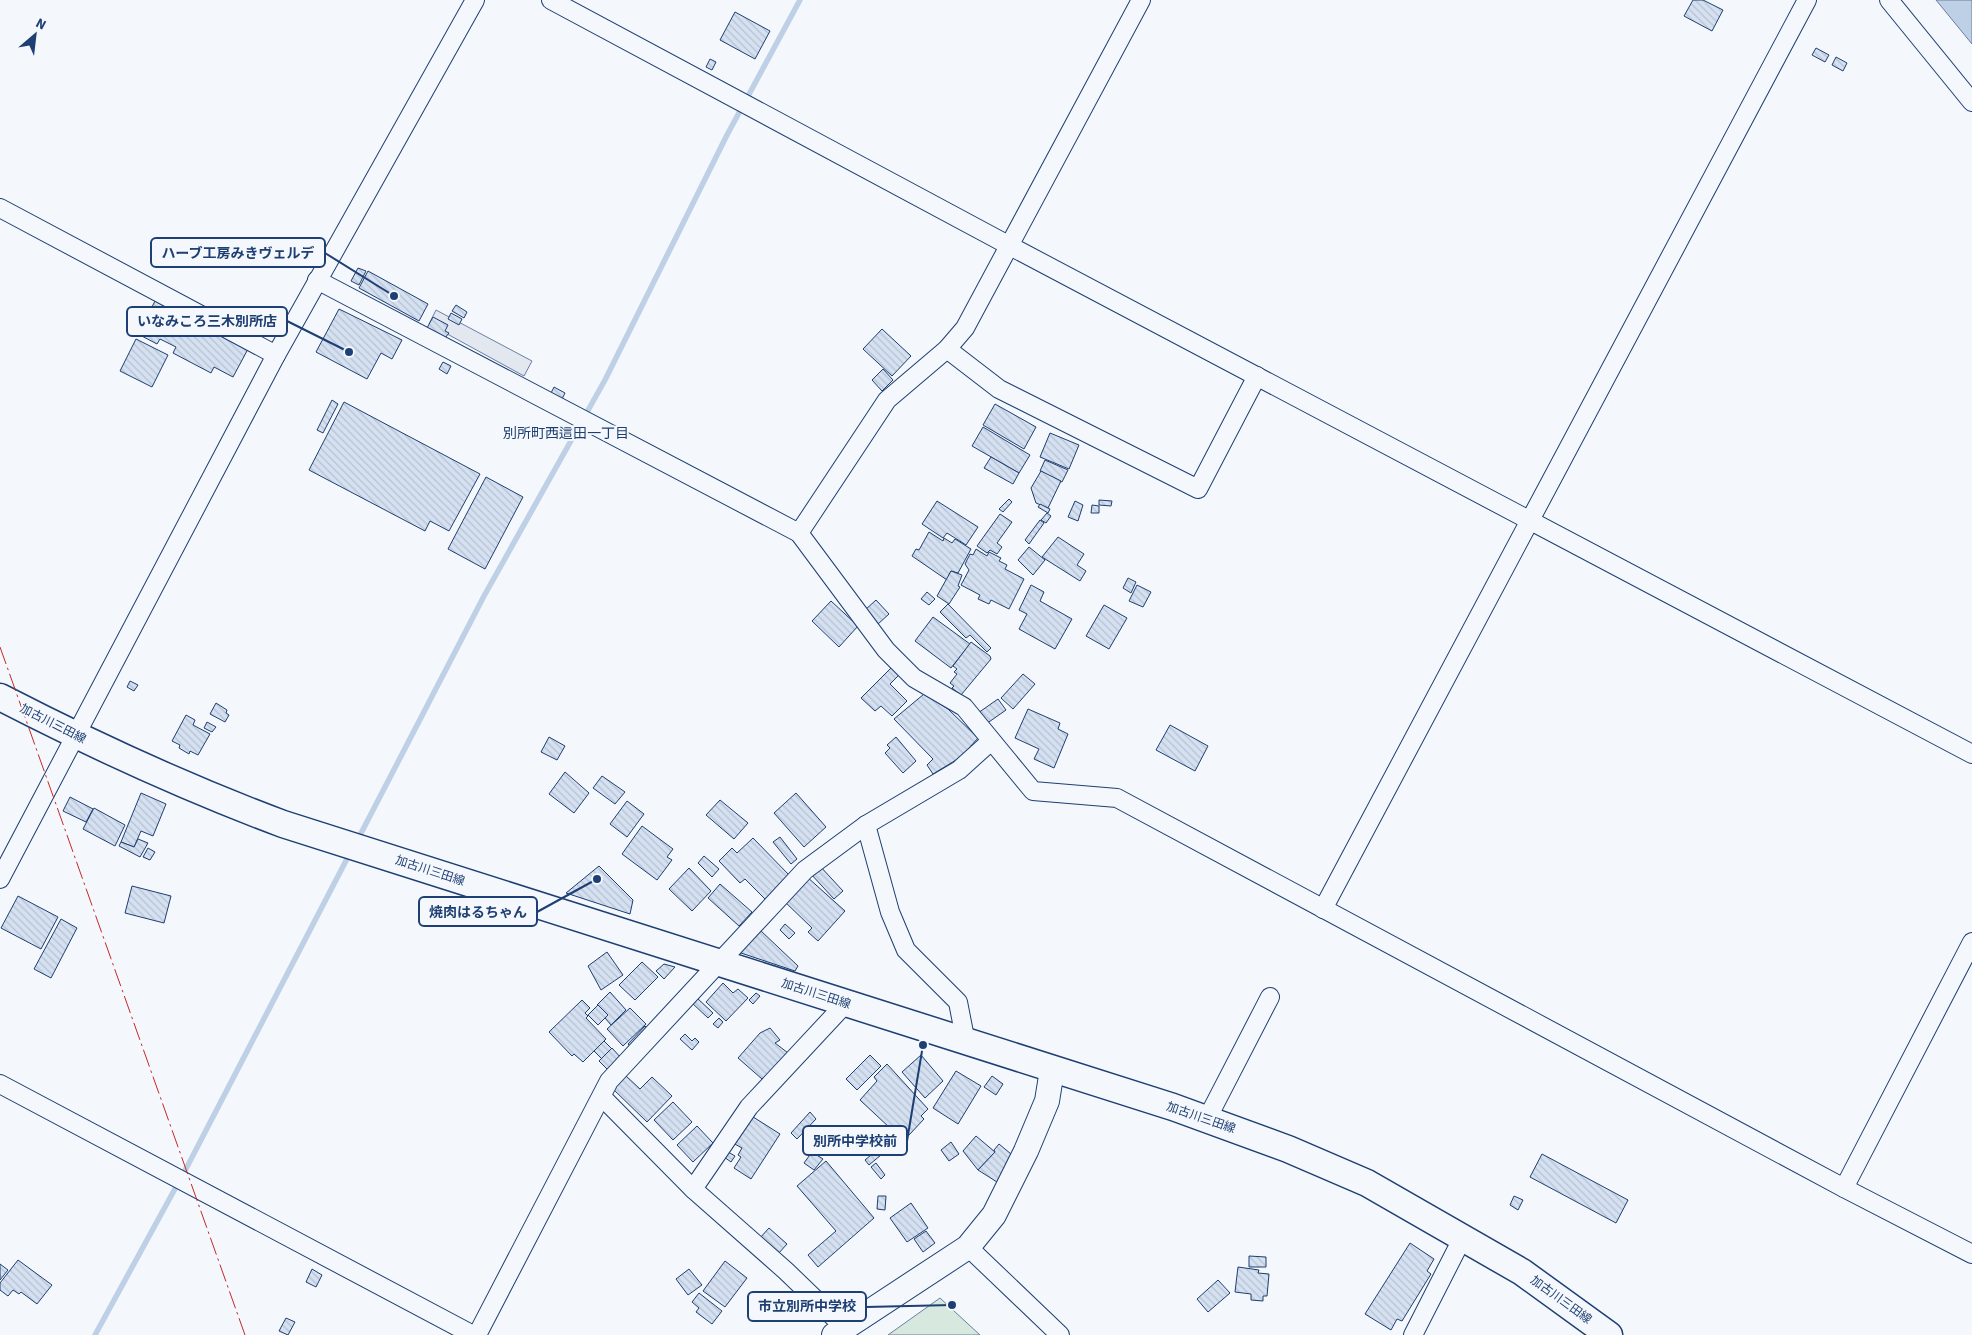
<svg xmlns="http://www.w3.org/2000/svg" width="1972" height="1335" viewBox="0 0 1972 1335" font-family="'Source Sans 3','Noto Sans JP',sans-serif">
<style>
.park{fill:#d7e8df;stroke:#687fa3}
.parking{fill:#e3e8f0;stroke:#687fa3}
.water{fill:#bed0e5;stroke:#687fa3}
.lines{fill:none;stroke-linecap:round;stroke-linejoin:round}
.stream{stroke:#bed0e5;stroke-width:5.5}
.building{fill:url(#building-back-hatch);stroke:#1d3f73}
.street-casing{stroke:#1d3f73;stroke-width:20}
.secondary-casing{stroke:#1d3f73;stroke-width:26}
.primary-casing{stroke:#1d3f73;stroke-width:29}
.street{stroke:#f4f7fb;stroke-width:18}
.secondary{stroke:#f4f7fb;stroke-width:24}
.primary{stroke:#f4f7fb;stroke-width:26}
.power{stroke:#c62828;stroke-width:1;stroke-dasharray:18 4 2.5 4;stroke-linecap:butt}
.labels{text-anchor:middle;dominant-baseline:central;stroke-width:4;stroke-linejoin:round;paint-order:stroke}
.street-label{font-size:12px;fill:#1d3f73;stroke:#f4f7fb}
.neighbourhood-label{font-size:14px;fill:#1d3f73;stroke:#f4f7fb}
.leader{fill:none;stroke:#1d3f73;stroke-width:2}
.callout-dot{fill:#1d3f73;stroke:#f4f7fb;stroke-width:2}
.callout{fill:#f4f7fb;stroke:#1d3f73;stroke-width:2}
.callout-label{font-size:14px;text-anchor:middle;font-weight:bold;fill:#1d3f73}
</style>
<defs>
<pattern id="building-back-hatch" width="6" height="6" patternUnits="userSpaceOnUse" patternTransform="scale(1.25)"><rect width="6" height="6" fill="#d5e0f0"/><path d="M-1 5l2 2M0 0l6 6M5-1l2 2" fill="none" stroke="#b6c1d1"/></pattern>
</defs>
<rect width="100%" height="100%" fill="#f4f7fb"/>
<path class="park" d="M 940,1298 L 980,1335 L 888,1335 Z"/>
<path class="parking" d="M 436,310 L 532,361 L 524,376 L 429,324 Z"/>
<path class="water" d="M 1936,0 L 1972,0 L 1972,44 Z"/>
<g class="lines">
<g class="stream">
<path d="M 357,841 L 484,596 L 605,380 L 727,135 L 800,0"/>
<path d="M 95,1335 L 188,1165 L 350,853"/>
</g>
</g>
<g class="building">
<path d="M 1693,0 L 1703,0 L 1723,10 L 1712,31 L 1684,16 Z"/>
<path d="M 735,12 L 770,31 L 755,59 L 720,40 Z"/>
<path d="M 1816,48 L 1829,55 L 1825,62 L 1812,55 Z"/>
<path d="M 1836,57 L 1847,63 L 1843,71 L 1832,65 Z"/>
<path d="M 710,59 L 716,62 L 712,70 L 706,67 Z"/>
<path d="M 358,268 L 366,271 L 359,285 L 351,281 Z"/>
<path d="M 368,271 L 428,304 L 419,321 L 359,288 Z"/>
<path d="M 155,301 L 248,349 L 233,377 L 214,367 L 211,373 L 173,353 L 176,347 L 160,339 L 157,344 L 138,334 Z"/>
<path d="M 456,305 L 467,312 L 464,318 L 452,311 Z"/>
<path d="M 339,309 L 402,340 L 392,359 L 381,353 L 367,379 L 316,352 Z"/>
<path d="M 451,313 L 462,319 L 459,325 L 448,319 Z"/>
<path d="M 433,317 L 448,325 L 445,331 L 449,333 L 445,338 L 427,328 Z"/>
<path d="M 882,329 L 911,356 L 892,376 L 863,349 Z"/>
<path d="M 136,339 L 168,355 L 152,387 L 120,371 Z"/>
<path d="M 443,362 L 451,366 L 447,374 L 439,369 Z"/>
<path d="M 883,369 L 893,380 L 882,391 L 872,380 Z"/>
<path d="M 554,387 L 565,393 L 562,399 L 551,393 Z"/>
<path d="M 332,400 L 338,404 L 323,433 L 317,430 Z"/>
<path d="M 344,402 L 480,474 L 449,531 L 430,521 L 425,531 L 309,470 Z"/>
<path d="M 995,404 L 1036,427 L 1024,449 L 983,425 Z"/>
<path d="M 983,427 L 1030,455 L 1019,473 L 972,446 Z"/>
<path d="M 1050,433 L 1079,445 L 1069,469 L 1040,457 Z"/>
<path d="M 991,457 L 1019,473 L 1013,484 L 984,468 Z"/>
<path d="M 1045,460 L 1068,470 L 1062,482 L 1040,471 Z"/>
<path d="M 1041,471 L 1061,481 L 1048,508 L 1036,503 L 1031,488 Z"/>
<path d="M 486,477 L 523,497 L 485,569 L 448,549 Z"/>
<path d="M 1009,499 L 1012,502 L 1003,512 L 999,509 Z"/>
<path d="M 1099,500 L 1112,501 L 1111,506 L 1099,505 Z"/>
<path d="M 937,501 L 978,527 L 966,545 L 947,533 L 943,538 L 922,524 Z"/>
<path d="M 1075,501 L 1083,505 L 1078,521 L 1068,517 Z"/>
<path d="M 1040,504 L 1050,509 L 1048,513 L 1038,507 Z"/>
<path d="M 1092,505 L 1099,506 L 1099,513 L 1091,513 Z"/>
<path d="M 1047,513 L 1051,516 L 1046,523 L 1041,520 Z"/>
<path d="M 1000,514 L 1012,522 L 997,543 L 1002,547 L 997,554 L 990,550 L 987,553 L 977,546 Z"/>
<path d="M 1040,520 L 1044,523 L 1029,544 L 1025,540 Z"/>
<path d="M 929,532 L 943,541 L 944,538 L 952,543 L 955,539 L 971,549 L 958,573 L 951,571 L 947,580 L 912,556 L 916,549 L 919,550 Z"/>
<path d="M 1058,537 L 1084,554 L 1077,565 L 1086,571 L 1080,581 L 1042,557 Z"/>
<path d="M 1029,547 L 1045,560 L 1033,575 L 1018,560 Z"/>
<path d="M 976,549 L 987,556 L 989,552 L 1001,558 L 999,561 L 1007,565 L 1005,569 L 1024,579 L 1009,609 L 991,600 L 989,604 L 978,599 L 980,595 L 961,585 L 969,570 L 965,564 L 970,554 L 973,555 Z"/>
<path d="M 951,571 L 962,575 L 958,586 L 960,587 L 949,604 L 937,596 Z"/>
<path d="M 1128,578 L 1136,582 L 1131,593 L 1123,588 Z"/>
<path d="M 1031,585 L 1044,592 L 1040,601 L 1072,619 L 1055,649 L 1019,629 L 1027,614 L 1019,610 Z"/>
<path d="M 1137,585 L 1151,592 L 1143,607 L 1129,601 Z"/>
<path d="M 927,592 L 935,599 L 929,605 L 921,599 Z"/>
<path d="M 876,600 L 889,614 L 878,624 L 865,610 Z"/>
<path d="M 831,601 L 858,626 L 839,647 L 812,621 Z"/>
<path d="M 948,604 L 991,648 L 987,652 L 970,635 L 966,638 L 940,612 Z"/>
<path d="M 1104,605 L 1127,618 L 1109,649 L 1086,636 Z"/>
<path d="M 933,617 L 970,644 L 951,668 L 915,641 Z"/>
<path d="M 971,642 L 990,656 L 991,659 L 961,695 L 952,688 L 954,686 L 950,683 L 957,674 L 954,672 L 957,669 L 953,666 Z"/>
<path d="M 892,667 L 899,675 L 890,684 L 907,701 L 892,716 L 881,706 L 875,711 L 861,698 Z"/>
<path d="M 1023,674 L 1035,684 L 1013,709 L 1001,698 Z"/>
<path d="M 130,681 L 138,685 L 134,691 L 127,687 Z"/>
<path d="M 924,694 L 948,709 L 978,738 L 961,757 L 933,774 L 927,765 L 933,759 L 894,719 Z"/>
<path d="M 998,699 L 1006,710 L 986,724 L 978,713 Z"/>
<path d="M 216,703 L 227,710 L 226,713 L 229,715 L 225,722 L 210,714 Z"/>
<path d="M 1028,709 L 1060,723 L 1058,729 L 1068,734 L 1054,768 L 1034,759 L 1039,749 L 1015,738 Z"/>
<path d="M 186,715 L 195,720 L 193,725 L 210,734 L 198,755 L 190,751 L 189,754 L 179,748 L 180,745 L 172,741 Z"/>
<path d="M 207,722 L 216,727 L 212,732 L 204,728 Z"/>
<path d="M 1170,725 L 1208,746 L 1195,771 L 1156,750 Z"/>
<path d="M 549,737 L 565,746 L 557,760 L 541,752 Z"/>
<path d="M 896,737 L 916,761 L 903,773 L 885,753 L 890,748 L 887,745 Z"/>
<path d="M 565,772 L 589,793 L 574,813 L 549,794 Z"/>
<path d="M 602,776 L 625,792 L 615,804 L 593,788 Z"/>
<path d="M 141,793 L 166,804 L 153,836 L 141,831 L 134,847 L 121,842 Z"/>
<path d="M 796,793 L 826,827 L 804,847 L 774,813 Z"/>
<path d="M 70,797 L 93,809 L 86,822 L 63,811 Z"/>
<path d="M 720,800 L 748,823 L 734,839 L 706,815 Z"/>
<path d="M 627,801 L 644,814 L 627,837 L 610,824 Z"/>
<path d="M 94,808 L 125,825 L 115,846 L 83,829 Z"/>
<path d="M 642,826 L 673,849 L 667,857 L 672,860 L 657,880 L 622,854 Z"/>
<path d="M 780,837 L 797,859 L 791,864 L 773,842 Z"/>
<path d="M 753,838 L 789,875 L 766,900 L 745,879 L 740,883 L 719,861 L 732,848 L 737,853 Z"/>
<path d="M 138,839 L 148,843 L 140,857 L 119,846 L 121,842 L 134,847 Z"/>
<path d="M 148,848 L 155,852 L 150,860 L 143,857 Z"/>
<path d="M 704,856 L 719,869 L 712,877 L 698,863 Z"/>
<path d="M 819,865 L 843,891 L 834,899 L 810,873 Z"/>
<path d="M 599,866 L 633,900 L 630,914 L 566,893 Z"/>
<path d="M 689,868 L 711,891 L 692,911 L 669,889 Z"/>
<path d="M 806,876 L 845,911 L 818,941 L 808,932 L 812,928 L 783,900 Z"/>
<path d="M 720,884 L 752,912 L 739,926 L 708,898 Z"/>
<path d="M 132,886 L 171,896 L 164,923 L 125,913 Z"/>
<path d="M 18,896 L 58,917 L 41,949 L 1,928 Z"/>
<path d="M 61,919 L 77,928 L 51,978 L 34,969 Z"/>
<path d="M 785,924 L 795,933 L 789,939 L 780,930 Z"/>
<path d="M 760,930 L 798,966 L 795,971 L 738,952 Z"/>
<path d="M 607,952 L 623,975 L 601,990 L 588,966 Z"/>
<path d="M 642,962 L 658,977 L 635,1000 L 619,985 Z"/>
<path d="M 664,964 L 675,967 L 664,979 L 656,971 Z"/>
<path d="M 723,983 L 733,993 L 738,989 L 748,998 L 726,1021 L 706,1002 Z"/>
<path d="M 610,992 L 626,1010 L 611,1025 L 605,1018 L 608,1015 L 597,1005 Z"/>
<path d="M 756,993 L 760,996 L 753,1004 L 749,1000 Z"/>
<path d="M 696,997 L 713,1013 L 708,1018 L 691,1002 Z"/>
<path d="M 582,1000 L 590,1008 L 585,1013 L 588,1016 L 586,1018 L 606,1039 L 583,1062 L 574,1054 L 572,1056 L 549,1032 Z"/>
<path d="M 598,1005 L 608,1015 L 598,1025 L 588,1015 Z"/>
<path d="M 630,1008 L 646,1024 L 623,1046 L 607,1029 Z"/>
<path d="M 719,1018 L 723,1022 L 718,1028 L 713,1024 Z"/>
<path d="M 645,1026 L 651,1031 L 633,1049 L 628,1044 Z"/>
<path d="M 770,1028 L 780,1040 L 775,1043 L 788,1053 L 762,1079 L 738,1058 L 760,1033 Z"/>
<path d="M 685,1034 L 692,1041 L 695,1038 L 699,1042 L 692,1050 L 680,1039 Z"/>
<path d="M 604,1041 L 612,1049 L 602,1059 L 594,1051 Z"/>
<path d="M 612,1048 L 622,1059 L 609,1071 L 599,1061 Z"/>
<path d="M 870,1055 L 881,1066 L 857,1090 L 846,1079 Z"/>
<path d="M 921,1055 L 943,1081 L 925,1098 L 902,1072 Z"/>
<path d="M 887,1064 L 928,1109 L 921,1116 L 924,1119 L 896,1149 L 882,1136 L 890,1128 L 860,1100 L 877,1081 L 874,1077 Z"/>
<path d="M 956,1071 L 981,1086 L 958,1124 L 933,1108 Z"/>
<path d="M 625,1075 L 640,1089 L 652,1077 L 672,1096 L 647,1122 L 612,1088 Z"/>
<path d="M 992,1076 L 1003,1084 L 996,1095 L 984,1087 Z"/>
<path d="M 673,1102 L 692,1122 L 673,1140 L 654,1120 Z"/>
<path d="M 810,1112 L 816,1119 L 797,1139 L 791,1133 Z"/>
<path d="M 750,1115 L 780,1134 L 751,1179 L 734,1168 L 741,1157 L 738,1155 L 742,1148 L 733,1143 Z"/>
<path d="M 697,1126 L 713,1143 L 693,1162 L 677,1145 Z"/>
<path d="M 976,1136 L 995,1152 L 978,1170 L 963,1151 Z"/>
<path d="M 951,1142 L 959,1154 L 949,1161 L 941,1150 Z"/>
<path d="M 999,1144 L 1011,1154 L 997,1182 L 978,1170 L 995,1152 L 994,1150 Z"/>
<path d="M 723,1149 L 735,1156 L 731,1162 L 720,1154 Z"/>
<path d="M 877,1150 L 881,1155 L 869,1165 L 865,1160 Z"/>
<path d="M 812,1152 L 823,1159 L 814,1170 L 804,1163 Z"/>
<path d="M 1542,1154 L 1628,1200 L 1616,1223 L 1530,1177 Z"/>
<path d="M 826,1161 L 874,1218 L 818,1267 L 808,1255 L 836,1231 L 797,1186 Z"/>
<path d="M 876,1163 L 885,1175 L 881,1179 L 871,1167 Z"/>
<path d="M 878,1196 L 886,1196 L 885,1210 L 877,1209 Z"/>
<path d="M 1514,1196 L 1523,1200 L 1518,1210 L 1510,1205 Z"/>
<path d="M 911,1203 L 928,1228 L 907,1242 L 890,1218 Z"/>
<path d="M 769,1228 L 787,1244 L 778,1254 L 759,1239 Z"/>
<path d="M 926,1231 L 935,1243 L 923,1252 L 914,1239 Z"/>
<path d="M 1410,1243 L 1434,1259 L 1427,1271 L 1431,1274 L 1402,1321 L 1397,1319 L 1391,1330 L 1365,1314 Z"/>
<path d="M 1249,1256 L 1266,1257 L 1266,1267 L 1249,1267 Z"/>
<path d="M 18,1260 L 52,1285 L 37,1304 L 21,1292 L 19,1294 L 13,1290 L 8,1296 L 0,1290 L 0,1283 Z"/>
<path d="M 725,1261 L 747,1278 L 725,1307 L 703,1291 Z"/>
<path d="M 0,1264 L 8,1270 L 0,1280 Z"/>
<path d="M 1238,1267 L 1259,1270 L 1258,1273 L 1269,1274 L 1267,1296 L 1263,1296 L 1263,1301 L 1251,1300 L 1251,1294 L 1235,1292 Z"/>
<path d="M 312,1269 L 322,1275 L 316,1287 L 306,1282 Z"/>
<path d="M 689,1269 L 702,1285 L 688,1295 L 676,1279 Z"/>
<path d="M 1218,1280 L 1230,1293 L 1208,1312 L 1197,1299 Z"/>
<path d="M 699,1293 L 722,1311 L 712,1324 L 696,1312 L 699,1308 L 692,1302 Z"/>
<path d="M 286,1318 L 295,1322 L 288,1335 L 279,1331 Z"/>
</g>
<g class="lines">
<g class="street-casing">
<g id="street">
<path d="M 551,0 L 1010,246 L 1972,754"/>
<path d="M 1889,0 L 1972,102"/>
<path d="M 0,208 L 276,355"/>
<path d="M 317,280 L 799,533 L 886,650 L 914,678 L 964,707 L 1033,791 L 1117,798 L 1844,1188 L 1972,1254"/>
<path d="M 947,349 L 999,389 L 1198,489 L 1257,376"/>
<path d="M 799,533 L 887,400 L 947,349 L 965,328 L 1141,0"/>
<path d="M 866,825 L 890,912 L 906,950 L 958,1002 L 966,1043"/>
<path d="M 0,879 L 276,355 L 475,0"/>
<path d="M 1323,909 L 1807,0"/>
<path d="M 0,1084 L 473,1335"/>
<path d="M 602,1097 L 693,1189 L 786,1271 L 844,1327"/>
<path d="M 1207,1119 L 1270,997"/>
<path d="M 1844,1188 L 1972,942"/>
<path d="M 693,1189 L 749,1107 L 846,1003"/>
<path d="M 968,1247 L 1060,1335"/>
<path d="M 477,1335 L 609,1081 L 805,870 L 866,825 L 959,770 L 990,742"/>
<path d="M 1413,1335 L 1463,1237"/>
</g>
</g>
<g class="secondary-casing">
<path id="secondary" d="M 834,1335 L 968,1247 L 994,1215 L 1026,1151 L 1047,1101 L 1052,1070"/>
</g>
<g class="primary-casing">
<path id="primary" d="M 0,697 C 93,745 184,787 283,824 L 1173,1107 L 1288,1149 L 1367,1183 L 1522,1272 L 1609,1335"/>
</g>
<use href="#street" class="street"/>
<use href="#secondary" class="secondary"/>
<use href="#primary" class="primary"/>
<path class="power" d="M 0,647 L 245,1335"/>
</g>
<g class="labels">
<g class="street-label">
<text transform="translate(53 724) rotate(27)">加古川三田線</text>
<text transform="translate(430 871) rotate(18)">加古川三田線</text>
<text transform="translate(816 994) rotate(18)">加古川三田線</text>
<text transform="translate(1201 1118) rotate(19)">加古川三田線</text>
<text transform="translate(1561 1300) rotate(36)">加古川三田線</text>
</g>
<g class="neighbourhood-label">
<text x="566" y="434">別所町西這田一丁目</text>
</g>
</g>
<path class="leader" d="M394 296L325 253M349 352L287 321M597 879L537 912M923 1045L907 1141M952 1305L866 1307"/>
<g class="callout-dot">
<circle cx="394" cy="296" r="5"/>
<circle cx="349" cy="352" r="5"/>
<circle cx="597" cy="879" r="5"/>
<circle cx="923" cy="1045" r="5"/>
<circle cx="952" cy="1305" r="5"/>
</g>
<g class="callout">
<rect x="151" y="238" width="174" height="29" rx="5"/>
<rect x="127" y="307" width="160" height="29" rx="5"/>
<rect x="419" y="897" width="118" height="29" rx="5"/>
<rect x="803" y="1126" width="104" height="29" rx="5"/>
<rect x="748" y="1292" width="118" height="29" rx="5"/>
</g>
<g class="callout-label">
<text x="238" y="258">ハーブ工房みきヴェルデ</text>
<text x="207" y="326">いなみころ三木別所店</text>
<text x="478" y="917">焼肉はるちゃん</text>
<text x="855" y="1146">別所中学校前</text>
<text x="807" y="1311">市立別所中学校</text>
</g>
<g transform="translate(35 35) rotate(28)" stroke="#f4f7fb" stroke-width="4" paint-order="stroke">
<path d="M0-4L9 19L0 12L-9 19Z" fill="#1d3f73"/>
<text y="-8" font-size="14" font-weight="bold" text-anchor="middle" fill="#1d3f73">N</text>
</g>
</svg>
